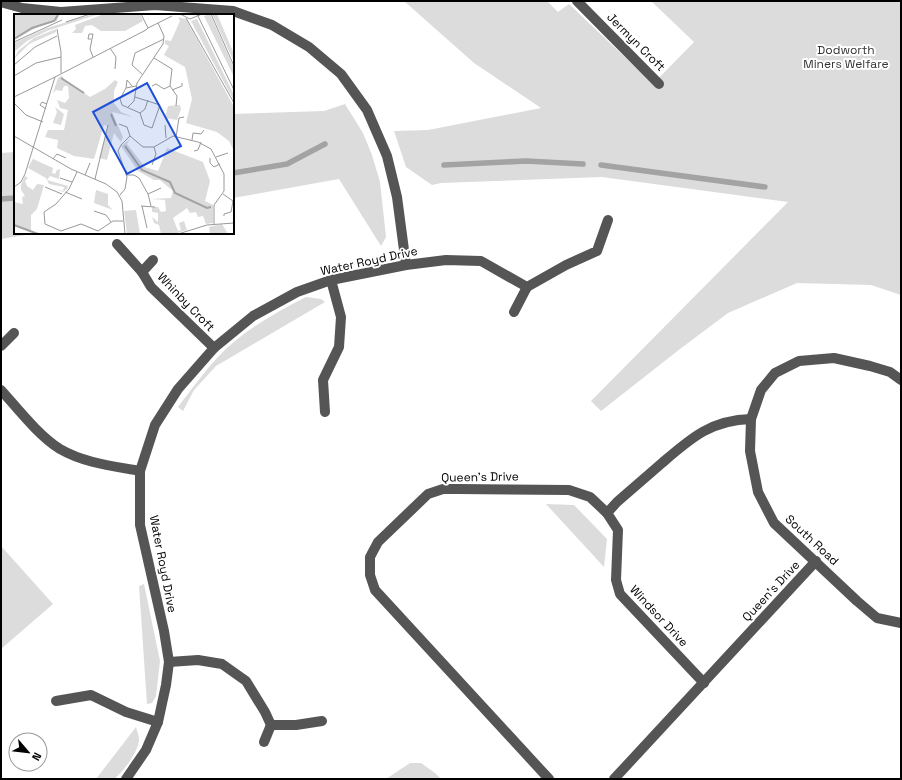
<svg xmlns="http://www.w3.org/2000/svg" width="902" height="780" viewBox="0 0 902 780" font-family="'Space Grotesk',sans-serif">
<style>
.green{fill:#dcdcdc}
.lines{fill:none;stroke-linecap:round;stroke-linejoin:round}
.stream{stroke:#a3a3a3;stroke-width:5.5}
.minor{stroke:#555;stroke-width:10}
.labels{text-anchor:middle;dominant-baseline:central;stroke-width:4;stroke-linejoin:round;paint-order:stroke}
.street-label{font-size:12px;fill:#000;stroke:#fff}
.park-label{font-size:12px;fill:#333;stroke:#fff}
.inset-river{fill:none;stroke:#a3a3a3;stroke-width:2}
.inset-road{fill:none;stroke:#999;stroke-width:1}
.view{fill:#1d4ed8;fill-opacity:0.15;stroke:#1d4ed8;stroke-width:2}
.inset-edge{fill:none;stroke:#000;stroke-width:2}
</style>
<rect width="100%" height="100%" fill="#fff"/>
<g class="green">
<path d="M 404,1 L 547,1 L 558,12 L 569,4 L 653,84 L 694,42 L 651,1 L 901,1 L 901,295 L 871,285 L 797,283 L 728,313 L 680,349 L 601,411 L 591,401 L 788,202 L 602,177 L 441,183 L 432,185 L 406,167 L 394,131 L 428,130 L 541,108 L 474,63 Z"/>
<path d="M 345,104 L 363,133 L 372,155 L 380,182 L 386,237 L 381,246 L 339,179 L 233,198 L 233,114 L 324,111 Z"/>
<path d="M 15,152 L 15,233 L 37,233 L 1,239 L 1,153 Z"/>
<path d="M 306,297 L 321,299 L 325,302 L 216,366 L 194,390 L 183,411 L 178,407 C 191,390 204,372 218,357 C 242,331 275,313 306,297 Z"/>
<path d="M 546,504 L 574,505 L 607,539 L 604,567 Z"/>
<path d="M 1,546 L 53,604 L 1,649 Z"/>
<path d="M 144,584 L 160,661 L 156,696 L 152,703 L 147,704 L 139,586 Z"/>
<path d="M 136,727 C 137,731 139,736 139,740 C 138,752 124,771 114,779 L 96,779 Z"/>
<path d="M 410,763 L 421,763 L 435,773 L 441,779 L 386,779 Z"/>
</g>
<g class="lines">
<g class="stream">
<path d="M 444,165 L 526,161 L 583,164"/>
<path d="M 601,165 L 765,187"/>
<path d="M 233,173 L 287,164 L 325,144"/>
<path d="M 1,199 L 15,198"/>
</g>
<g class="minor">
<path d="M 577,1 L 659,84"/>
<path d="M 1,2 L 22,8 L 61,12 L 155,5 L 233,11 L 272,25 L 309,47 L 341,74 L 367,110 L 387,156 L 397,197 L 406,265"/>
<path d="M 117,244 L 142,272 L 151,287 L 214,348"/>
<path d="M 142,272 L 153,260"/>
<path d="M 514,312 L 527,287"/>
<path d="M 1,346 L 14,333"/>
<path d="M 901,380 L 890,372 L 870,366 L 834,358 L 799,361 L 775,373 L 761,390 L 751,419 L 750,451 L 758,492 L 774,523 L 857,601 L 877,618 L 901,623"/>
<path d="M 1,390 C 18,409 39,436 60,449 C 84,463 113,466 140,471"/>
<path d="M 325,412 L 323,380 L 339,347 L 341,317 L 331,280"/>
<path d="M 607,513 L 617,502 C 632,489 647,476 662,463 C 691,438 711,420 751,419"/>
<path d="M 169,662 L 198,660 L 222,664 L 246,681 L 265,712 L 271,725 L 296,725 L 322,721"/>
<path d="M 56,701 L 91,695 L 126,712 L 158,722"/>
<path d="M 264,742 L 271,725"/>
<path d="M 126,779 L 146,750 L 158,722 L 166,685 L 169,662 L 164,631 L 140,525 L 140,471 L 155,425 L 178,389 L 214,348 L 253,316 L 297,292 L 331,280 L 406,265 L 446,260 L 481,261 L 527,287 L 566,265 L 597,251 L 608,220"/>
<path d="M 549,779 L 375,590 L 370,575 L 370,557 L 378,542 L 428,494 L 443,489 L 458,489 L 569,490 L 590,497 L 607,513 L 618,530 L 616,580 L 620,594 L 704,683"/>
<path d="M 614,779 L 816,561"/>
</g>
</g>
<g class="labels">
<g class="street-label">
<text transform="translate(636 42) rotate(45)">Jermyn Croft</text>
<text transform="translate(369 261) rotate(-12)">Water Royd Drive</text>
<text transform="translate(186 302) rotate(46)">Whinby Croft</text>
<text transform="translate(480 477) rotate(-1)">Queen's Drive</text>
<text transform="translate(812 540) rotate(43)">South Road</text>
<text transform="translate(163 564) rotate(79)">Water Royd Drive</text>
<text transform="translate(771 591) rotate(-47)">Queen's Drive</text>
<text transform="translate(659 616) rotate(47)">Windsor Drive</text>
</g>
<g class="park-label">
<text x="846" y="50">Dodworth<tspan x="846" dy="14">Miners Welfare</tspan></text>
</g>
</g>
<g transform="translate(14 14)">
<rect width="220" height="220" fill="#fff"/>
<path d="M 0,0 L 45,0 L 43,7 L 27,11 L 0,26 ZM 79,0 L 85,0 L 33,17 L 13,27 L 0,38 L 0,29 L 33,14 ZM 90,0 L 126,0 L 129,7 L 111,17 L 87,17 L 78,11 L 71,12 L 68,19 L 58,19 L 62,15 L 61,11 ZM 196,0 L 220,54 L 220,63 L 190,2 ZM 198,0 L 203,0 L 220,40 L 220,48 ZM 164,3 L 172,5 L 220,93 L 220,137 L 215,127 L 203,118 L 172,109 L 178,85 L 171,53 L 150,41 L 155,32 L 151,30 L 151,26 L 157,27 L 166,7 ZM 183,5 L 220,81 L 220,87 L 177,7 ZM 42,15 L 42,18 L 15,30 L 0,45 L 4,37 L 20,24 ZM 51,60 L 48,62 L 50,65 L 76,83 L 91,75 L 101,66 L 104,68 L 100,77 L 100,89 L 107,98 L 119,103 L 98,98 L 109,123 L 107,128 L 100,119 L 93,146 L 85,144 L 94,112 L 90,111 L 80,145 L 60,142 L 43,134 L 44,126 L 31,123 L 34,116 L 50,116 L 54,96 L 46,94 L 43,86 L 51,89 L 55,84 L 54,72 L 50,72 L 48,77 L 42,76 L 39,79 L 44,64 ZM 166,91 L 167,95 L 163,106 L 151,104 L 154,92 ZM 41,93 L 50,100 L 47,111 L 39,109 L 43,98 ZM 116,125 L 113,130 L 131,153 L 144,157 L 153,134 L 189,148 L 196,167 L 191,187 L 199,191 L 199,209 L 192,210 L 189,202 L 184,203 L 182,198 L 176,199 L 173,194 L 159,204 L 164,217 L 167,216 L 165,209 L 170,207 L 173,216 L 160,220 L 147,220 L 145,211 L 140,209 L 138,203 L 144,208 L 144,199 L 138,198 L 138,193 L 144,193 L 147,198 L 152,197 L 151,186 L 137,185 L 157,184 L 159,177 L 146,166 L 140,166 L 124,157 L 107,132 ZM 22,139 L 19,145 L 39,154 L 38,159 L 41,160 L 43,156 L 46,155 L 45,165 L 36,162 L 33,166 L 54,172 L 55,169 L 53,175 L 49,178 L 41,175 L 49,177 L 50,173 L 35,170 L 32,164 L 14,154 ZM 11,162 L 14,164 L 11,167 L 13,172 L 19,176 L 23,170 L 30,171 L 23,195 L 17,201 L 17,218 L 0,212 L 0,188 L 9,190 L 8,183 L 11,182 L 7,176 L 7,171 ZM 82,176 L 94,180 L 94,191 L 99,196 L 80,189 ZM 122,196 L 126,220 L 113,220 L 110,197 ZM 208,210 L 214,220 L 196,220 L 195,213 Z" fill="#dcdcdc"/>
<path class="inset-river" d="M 0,25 L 18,14 L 40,7 L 44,1M 47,64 L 70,79M 97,100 L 102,112M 111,132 L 128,156 L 156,168 L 161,179 L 193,194 L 197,193M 0,211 L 24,220"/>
<path class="inset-road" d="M 166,0 L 176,5 L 188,0M 183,0 L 220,76M 197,0 L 220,52M 172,4 L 220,89M 52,8 L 76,0M 134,14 L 158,2M 43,15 L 47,38 L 47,59M 77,25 L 74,25 L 75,20 L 79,20 L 76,35 L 79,43M 0,28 L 48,6M 96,34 L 102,43 L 101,55M 140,44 L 158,55 L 156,72 L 163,82 L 162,92M 0,51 L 21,33 L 43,22M 129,61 L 118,51 L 121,39 L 150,25M 0,62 L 22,49 L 47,43M 122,72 L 112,74 L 106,85 L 108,91 L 126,99M 138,72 L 142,70 L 150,75 L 156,72M 112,74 L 113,66 L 118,72M 158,76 L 168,72 L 168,69M 0,83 L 41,63M 121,83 L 146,91 L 138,114 L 130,111 L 126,99M 0,89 L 12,101 L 29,108M 114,93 L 120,87 L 123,69 L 149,30 L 150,22 L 144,9M 32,95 L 26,91 L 28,88 L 33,90M 126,99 L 131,95 L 134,86M 105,110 L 113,113 L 116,122 L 129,133 L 140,133 L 159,122 L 184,128 L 197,135 L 210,160 L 210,177 L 200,191 L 200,210M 151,111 L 152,124M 0,122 L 57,155 L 92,170 L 103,178 L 108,187 L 111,220M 162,123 L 165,104 L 170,103M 178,126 L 179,119 L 187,120 L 190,116M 180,137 L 184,136 L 187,128M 202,143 L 214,139M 196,144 L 196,149 L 200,153 L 206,150M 39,145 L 43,140 L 52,144M 138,151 L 142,140 L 140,133M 63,158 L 55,175 L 42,190 L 30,198 L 31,210 L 47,217 L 67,210 L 84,217 L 99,207 L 109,207M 71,161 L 76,149M 113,161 L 120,161 L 125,164 L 134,180 L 137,192M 46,164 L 58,168M 81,165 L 94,111M 0,173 L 7,168 L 11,160 L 41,63 L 132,16 L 134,14 L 127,0M 31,173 L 48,180M 51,178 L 68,185M 134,180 L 147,174M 209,180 L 219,187 L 217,198 L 210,200 L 210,202M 106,181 L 111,175 L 113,163 L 104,137 L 107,131 L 116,122M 127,192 L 141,193M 128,192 L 133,214M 80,197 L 92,201 L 97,208M 164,220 L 193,211 L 220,209"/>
<path class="view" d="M 133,69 L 167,132 L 113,160 L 79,98 Z"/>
<rect width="220" height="220" class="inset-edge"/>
</g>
<rect width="902" height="780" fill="none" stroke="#000000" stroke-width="4"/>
<g transform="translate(28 752) rotate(118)"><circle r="19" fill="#ffffff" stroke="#999999"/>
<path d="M0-3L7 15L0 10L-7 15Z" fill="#000000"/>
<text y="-6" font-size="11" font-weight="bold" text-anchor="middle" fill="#000000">N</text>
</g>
</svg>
